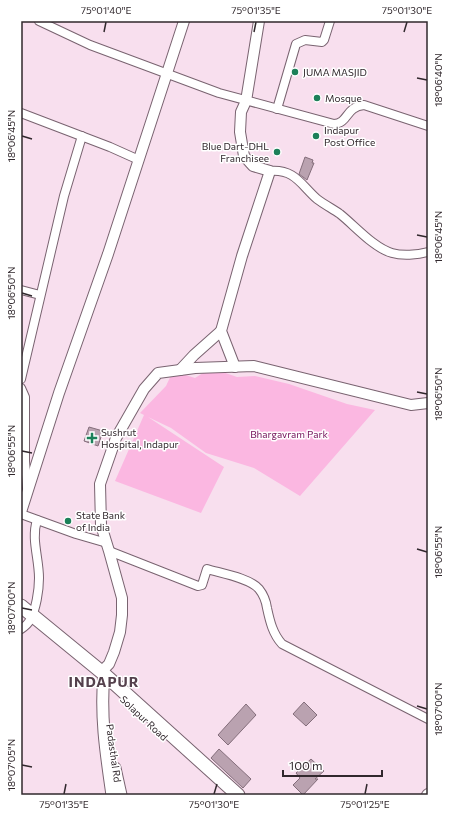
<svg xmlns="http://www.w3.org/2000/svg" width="449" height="816" viewBox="0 0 449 816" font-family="Commissioner,sans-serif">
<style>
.green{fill:#fbb7e1}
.building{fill:#baa2b0;stroke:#846e7b}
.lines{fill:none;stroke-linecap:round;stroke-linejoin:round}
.minor-casing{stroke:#796370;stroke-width:10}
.tertiary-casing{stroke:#796370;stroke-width:12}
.secondary-casing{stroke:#796370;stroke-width:13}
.primary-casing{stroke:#796370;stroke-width:15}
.minor{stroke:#fff;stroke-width:8}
.tertiary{stroke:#fff;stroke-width:10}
.secondary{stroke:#fff;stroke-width:11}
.primary{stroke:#fff;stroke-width:13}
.ticks{fill:none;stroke:#31282d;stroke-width:1.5}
.poi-dot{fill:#1c8059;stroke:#fff;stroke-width:1.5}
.labels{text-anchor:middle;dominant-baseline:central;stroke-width:3;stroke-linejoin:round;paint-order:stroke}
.poi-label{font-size:10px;fill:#31282d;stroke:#fff;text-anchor:start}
.park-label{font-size:10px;fill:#731059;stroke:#fff}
.street-label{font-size:10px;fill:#31282d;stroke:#fff}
.district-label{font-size:14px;font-weight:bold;letter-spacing:1px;fill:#54404c;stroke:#fff}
.neatline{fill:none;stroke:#31282d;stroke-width:1.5}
.ticks-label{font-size:10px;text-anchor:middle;fill:#31282d}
</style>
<rect width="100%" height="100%" fill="#f8dfee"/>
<path class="green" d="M 211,368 L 237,377 L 255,376 L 289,384 L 347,404 L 375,410 L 300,496 L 254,468 L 206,453 L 171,428 L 148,417 L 224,467 L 201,513 L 115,481 L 144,415 L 140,413 L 166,386 L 173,371 L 195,378 Z"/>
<g class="building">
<path d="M 305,157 L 313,160 L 312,163 L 314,163 L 307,180 L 299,174 Z"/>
<path d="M 89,427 L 103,431 L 98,446 L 84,441 Z"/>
<path d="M 304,702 L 317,715 L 306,726 L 293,714 Z"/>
<path d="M 246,704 L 256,715 L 228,745 L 218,735 Z"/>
<path d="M 219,749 L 251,779 L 243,788 L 211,758 Z"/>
<path d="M 311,759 L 324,771 L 315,779 L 318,779 L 303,795 L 293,785 L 300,778 L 296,773 Z"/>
</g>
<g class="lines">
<g class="minor-casing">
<g id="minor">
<path d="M 39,21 L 90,45 L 219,93 L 334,124 C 349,123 345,107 364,105 L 428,126"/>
<path d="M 277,109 L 296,44 L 305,40 L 322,42 L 324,40 L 330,21"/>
<path d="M 21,113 L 110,147 L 139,160"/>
<path d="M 270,171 C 295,169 301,185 317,199 C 325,205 333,209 340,214 C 355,226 374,248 392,253 C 402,256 417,255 428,252"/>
<path d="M 21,290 L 40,295"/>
<path d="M 21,379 L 64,196 L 82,136"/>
<path d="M 21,388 L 25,397 L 25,461 L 27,488"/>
<path d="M 21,514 L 76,534 L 107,543"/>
<path d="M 109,551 L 198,586 L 202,585 L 207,569 C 220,573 250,578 259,589 C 263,594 266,601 267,608 C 270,622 273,634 282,644 L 428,719"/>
<path d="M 21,629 C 24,627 28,624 30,620 C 36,609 39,591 39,578 C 39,558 31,539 37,520"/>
</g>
</g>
<g class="tertiary-casing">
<g id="tertiary">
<path d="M 235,367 L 221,331 L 242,256 L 270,171 L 253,166 L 244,156 L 240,132 L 241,112 L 246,101 L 259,21"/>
<path d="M 180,370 L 194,355 L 221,331"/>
<path d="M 21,512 L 59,393 L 108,254 L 184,21"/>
<path d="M 104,674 L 105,668 L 109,664 L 114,652 L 120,632 L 122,615 L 122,598 L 109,551 L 101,525 L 100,484 L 116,438 L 144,389 L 158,373 L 195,368 L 254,366 L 411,405 L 428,403"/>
<path d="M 427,795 L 428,794"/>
</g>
</g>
<g class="secondary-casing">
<g id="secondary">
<path d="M 104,674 C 100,716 106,754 112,795"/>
<path d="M 115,768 L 121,795"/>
</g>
</g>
<g class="primary-casing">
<path id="primary" d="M 21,606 L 104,674 L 238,795"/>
</g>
<use href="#minor" class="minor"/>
<use href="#tertiary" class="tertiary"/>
<use href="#secondary" class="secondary"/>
<use href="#primary" class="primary"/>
</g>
<path class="ticks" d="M 104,32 L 106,22M 254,32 L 256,22M 404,32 L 407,22M 417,78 L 427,80M 22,136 L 32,139M 417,235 L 427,237M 22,293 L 32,296M 417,392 L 427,394M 22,451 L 32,453M 417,549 L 427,552M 22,608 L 32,610M 417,706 L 427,709M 22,765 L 32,767M 64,794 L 66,784M 214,794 L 217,784M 365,794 L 367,784"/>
<g class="poi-dot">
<circle cx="295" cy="72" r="4"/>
<circle cx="317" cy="98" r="4"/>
<circle cx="316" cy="136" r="4"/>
<circle cx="277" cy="152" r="4"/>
<path d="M90 432h4v4h4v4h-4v4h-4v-4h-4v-4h4z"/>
<circle cx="68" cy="521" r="4"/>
</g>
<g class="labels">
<g class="poi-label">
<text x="303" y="72">JUMA MASJID</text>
<text x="325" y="98">Mosque</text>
<text x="324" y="130">Indapur<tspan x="324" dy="12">Post Office</tspan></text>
<text x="269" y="146" text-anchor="end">Blue Dart-DHL<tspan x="269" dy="12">Franchisee</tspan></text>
<text x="101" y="432">Sushrut<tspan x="101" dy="12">Hospital, Indapur</tspan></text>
<text x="76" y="515">State Bank<tspan x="76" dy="12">of India</tspan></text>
</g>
<g class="park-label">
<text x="289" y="434">Bhargavram Park</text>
</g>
<g class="street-label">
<text transform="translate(144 718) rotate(43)">Solapur Road</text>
<text transform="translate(114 753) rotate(82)">Padasthal Rd</text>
</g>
<g class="district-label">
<text x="104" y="681">INDAPUR</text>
</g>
</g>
<rect width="449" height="816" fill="none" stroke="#ffffff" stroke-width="44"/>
<path d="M283 770v6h99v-6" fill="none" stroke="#31282d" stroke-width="2"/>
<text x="289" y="770" font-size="12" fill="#31282d" stroke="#ffffff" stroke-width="3" paint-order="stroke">100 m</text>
<rect x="22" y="22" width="405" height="772" class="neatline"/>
<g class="ticks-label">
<text x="106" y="14">75°01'40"E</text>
<text x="256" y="14">75°01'35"E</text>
<text x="407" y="14">75°01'30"E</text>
<text transform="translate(438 80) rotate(-90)" y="4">18°06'40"N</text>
<text transform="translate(11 136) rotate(-90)" y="4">18°06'45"N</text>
<text transform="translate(438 237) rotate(-90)" y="4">18°06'45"N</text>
<text transform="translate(11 293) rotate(-90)" y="4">18°06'50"N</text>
<text transform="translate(438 394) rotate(-90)" y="4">18°06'50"N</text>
<text transform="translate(11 451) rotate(-90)" y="4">18°06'55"N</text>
<text transform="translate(438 552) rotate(-90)" y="4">18°06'55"N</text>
<text transform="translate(11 608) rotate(-90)" y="4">18°07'00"N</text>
<text transform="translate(438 709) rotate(-90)" y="4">18°07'00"N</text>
<text transform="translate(11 765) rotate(-90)" y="4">18°07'05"N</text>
<text x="64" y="808">75°01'35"E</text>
<text x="214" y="808">75°01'30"E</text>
<text x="365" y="808">75°01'25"E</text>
</g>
</svg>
